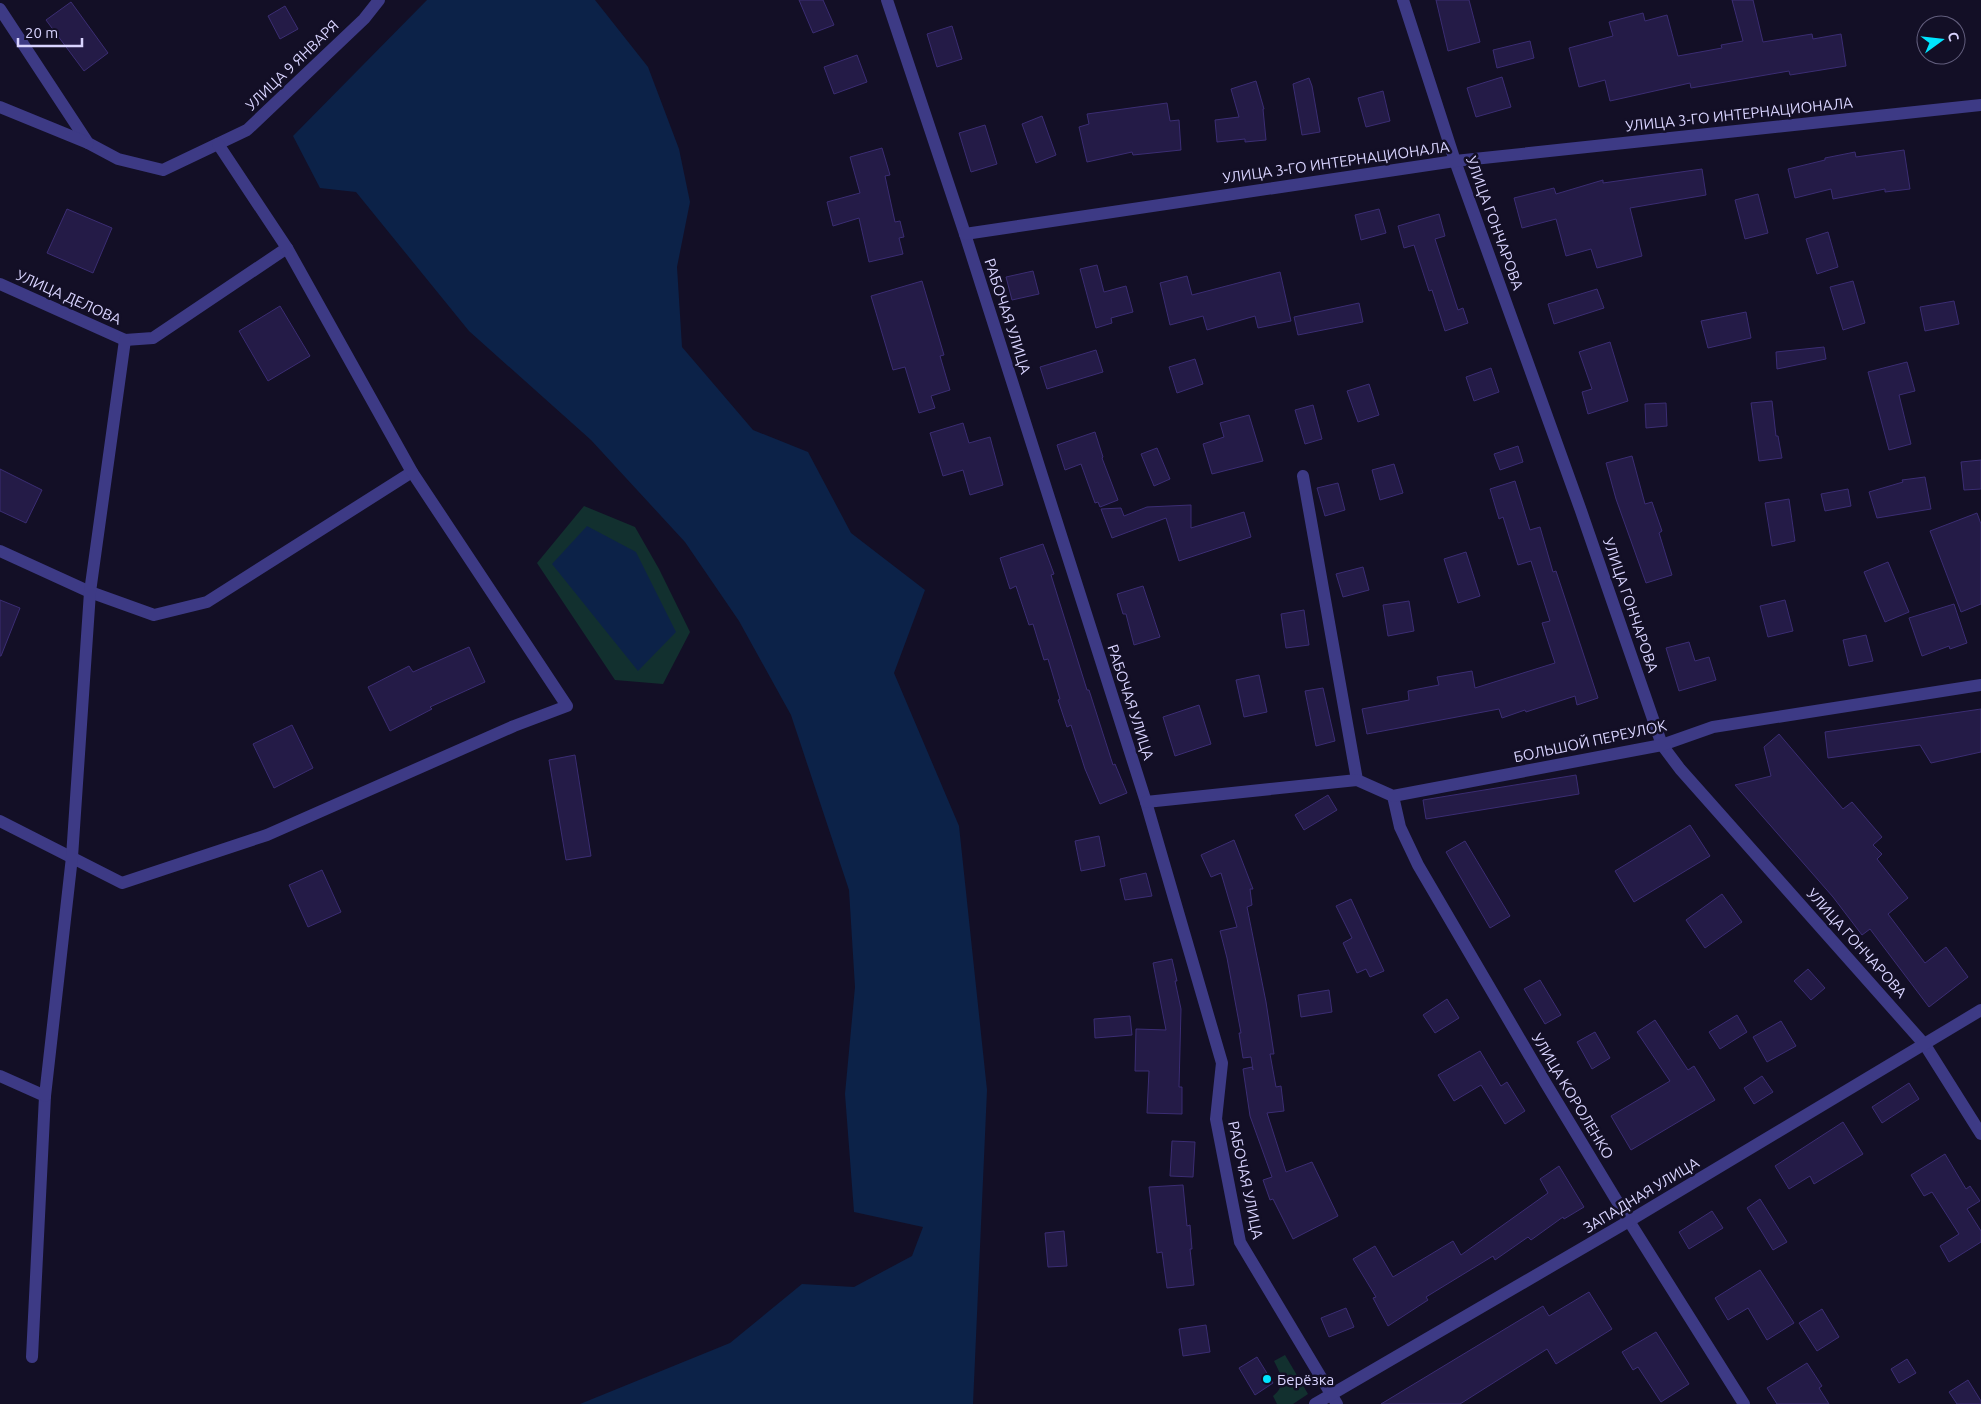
<svg xmlns="http://www.w3.org/2000/svg" width="1981" height="1404" viewBox="0 0 1981 1404" font-family="Ubuntu,sans-serif">
<style>
.green{fill:#12302f}
.water{fill:#0c2248}
.building{fill:#241b47;stroke:#3b2d73}
.lines{fill:none;stroke-linecap:round;stroke-linejoin:round}
.street{stroke:#3d3a85;stroke-width:12}
.poi-dot{fill:#00e5ff;stroke:#130f26;stroke-width:2}
.labels{text-anchor:middle;dominant-baseline:central;stroke-width:5;stroke-linejoin:round;paint-order:stroke}
.street-label{font-size:15px;fill:#d9d4ff;stroke:#130f26}
.poi-label{font-size:15px;fill:#d9d4ff;stroke:#130f26;text-anchor:start}
</style>
<rect width="100%" height="100%" fill="#130f26"/>
<g class="green">
<path d="M 584,506 L 635,527 L 659,569 L 690,632 L 663,684 L 615,680 L 537,563 Z"/>
<path d="M 1285,1355 L 1308,1394 L 1293,1404 L 1277,1404 L 1273,1396 C 1287,1385 1281,1375 1274,1361 Z"/>
</g>
<g class="water">
<path d="M 427,0 L 595,0 L 648,67 L 679,149 L 690,202 L 677,267 L 682,347 L 753,430 L 808,452 L 851,533 L 925,590 L 894,673 L 959,826 L 987,1090 L 973,1404 L 580,1404 L 730,1343 L 802,1284 L 854,1287 L 912,1256 L 923,1227 L 854,1212 L 845,1094 L 855,987 L 849,890 L 791,715 L 739,621 L 685,542 L 591,440 L 469,331 L 356,192 L 320,188 L 293,136 Z"/>
<path d="M 587,526 L 636,552 L 676,632 L 638,671 L 552,564 Z"/>
</g>
<g class="building">
<path d="M 799,0 L 823,0 L 834,25 L 813,33 Z"/>
<path d="M 1436,0 L 1469,0 L 1480,42 L 1448,51 Z"/>
<path d="M 1732,0 L 1753,0 L 1763,42 L 1812,34 L 1813,39 L 1841,34 L 1846,66 L 1790,75 L 1789,71 L 1691,88 L 1690,83 L 1610,101 L 1605,80 L 1579,87 L 1569,48 L 1613,36 L 1609,22 L 1643,13 L 1645,21 L 1667,15 L 1678,56 L 1722,48 L 1721,45 L 1743,41 Z"/>
<path d="M 71,2 L 108,53 L 84,71 L 46,20 Z"/>
<path d="M 285,6 L 298,29 L 280,39 L 268,16 Z"/>
<path d="M 952,26 L 962,59 L 937,67 L 927,34 Z"/>
<path d="M 1530,41 L 1534,58 L 1497,68 L 1493,50 Z"/>
<path d="M 857,55 L 867,82 L 834,94 L 824,67 Z"/>
<path d="M 1502,77 L 1511,107 L 1476,117 L 1467,88 Z"/>
<path d="M 1309,78 L 1312,86 L 1320,132 L 1302,135 L 1293,84 Z"/>
<path d="M 1256,81 L 1264,109 L 1263,109 L 1266,140 L 1245,142 L 1245,139 L 1217,142 L 1215,120 L 1239,117 L 1231,89 Z"/>
<path d="M 1383,91 L 1390,121 L 1366,127 L 1358,98 Z"/>
<path d="M 1167,103 L 1170,121 L 1179,120 L 1181,150 L 1133,155 L 1132,152 L 1087,162 L 1079,127 L 1089,124 L 1087,114 Z"/>
<path d="M 1042,116 L 1056,155 L 1036,163 L 1022,124 Z"/>
<path d="M 985,125 L 997,164 L 971,172 L 959,133 Z"/>
<path d="M 882,148 L 890,175 L 885,176 L 895,222 L 900,221 L 904,237 L 899,238 L 903,254 L 869,262 L 859,218 L 833,226 L 827,202 L 860,193 L 850,157 Z"/>
<path d="M 1904,150 L 1910,189 L 1885,192 L 1885,189 L 1833,199 L 1831,189 L 1795,198 L 1788,169 L 1825,160 L 1825,158 L 1855,152 L 1856,157 Z"/>
<path d="M 1702,169 L 1706,195 L 1630,208 L 1642,256 L 1597,268 L 1591,249 L 1566,256 L 1556,219 L 1522,228 L 1514,198 L 1554,188 L 1556,194 L 1603,180 L 1603,183 Z"/>
<path d="M 1758,194 L 1768,233 L 1745,239 L 1735,200 Z"/>
<path d="M 67,209 L 112,228 L 93,273 L 47,253 Z"/>
<path d="M 1379,209 L 1386,233 L 1361,240 L 1355,215 Z"/>
<path d="M 1439,214 L 1445,236 L 1435,239 L 1458,310 L 1463,308 L 1468,323 L 1445,331 L 1432,290 L 1429,291 L 1414,245 L 1404,248 L 1398,226 Z"/>
<path d="M 1828,232 L 1838,267 L 1817,274 L 1806,239 Z"/>
<path d="M 1097,265 L 1104,292 L 1126,286 L 1133,312 L 1111,318 L 1112,323 L 1096,328 L 1080,269 Z"/>
<path d="M 1033,271 L 1039,294 L 1012,300 L 1006,277 Z"/>
<path d="M 1280,272 L 1291,321 L 1258,328 L 1255,316 L 1207,330 L 1203,316 L 1170,325 L 1160,283 L 1187,276 L 1192,295 Z"/>
<path d="M 922,281 L 944,355 L 940,356 L 950,390 L 931,396 L 935,408 L 919,413 L 905,367 L 893,370 L 871,296 Z"/>
<path d="M 1853,281 L 1865,323 L 1843,330 L 1830,287 Z"/>
<path d="M 1597,289 L 1604,308 L 1554,324 L 1548,304 Z"/>
<path d="M 1954,301 L 1959,324 L 1925,331 L 1920,307 Z"/>
<path d="M 1359,303 L 1363,322 L 1298,335 L 1294,317 Z"/>
<path d="M 280,306 L 310,356 L 268,381 L 239,331 Z"/>
<path d="M 1746,312 L 1751,338 L 1708,348 L 1701,321 Z"/>
<path d="M 1610,342 L 1628,401 L 1588,414 L 1582,392 L 1592,389 L 1579,352 Z"/>
<path d="M 1824,347 L 1826,359 L 1777,369 L 1776,352 Z"/>
<path d="M 1096,350 L 1103,372 L 1047,389 L 1040,367 Z"/>
<path d="M 1195,359 L 1203,384 L 1177,393 L 1169,367 Z"/>
<path d="M 1907,362 L 1915,391 L 1899,395 L 1911,444 L 1889,450 L 1868,372 Z"/>
<path d="M 1491,368 L 1499,392 L 1474,401 L 1466,377 Z"/>
<path d="M 1369,384 L 1379,415 L 1358,422 L 1347,391 Z"/>
<path d="M 1772,401 L 1776,436 L 1778,436 L 1782,458 L 1759,461 L 1751,403 Z"/>
<path d="M 1666,403 L 1667,426 L 1646,428 L 1645,404 Z"/>
<path d="M 1313,405 L 1322,439 L 1305,444 L 1295,410 Z"/>
<path d="M 1249,415 L 1263,461 L 1212,474 L 1203,444 L 1224,437 L 1220,423 Z"/>
<path d="M 963,423 L 969,443 L 990,437 L 1003,485 L 970,495 L 963,470 L 943,476 L 930,433 Z"/>
<path d="M 1095,432 L 1103,457 L 1102,458 L 1118,500 L 1100,507 L 1098,502 L 1095,503 L 1081,464 L 1065,470 L 1057,445 Z"/>
<path d="M 1518,446 L 1523,462 L 1500,470 L 1494,454 Z"/>
<path d="M 1157,448 L 1170,479 L 1154,486 L 1141,454 Z"/>
<path d="M 1632,456 L 1645,504 L 1652,502 L 1662,531 L 1659,533 L 1672,575 L 1646,583 L 1616,499 L 1606,463 Z"/>
<path d="M 1981,460 L 1981,489 L 1964,490 L 1961,462 Z"/>
<path d="M 1394,464 L 1403,493 L 1380,500 L 1372,470 Z"/>
<path d="M 0,469 L 42,490 L 26,523 L 0,511 Z"/>
<path d="M 1925,477 L 1931,509 L 1877,518 L 1869,492 L 1903,482 L 1902,480 Z"/>
<path d="M 1515,481 L 1530,530 L 1540,527 L 1553,572 L 1556,571 L 1598,698 L 1577,705 L 1575,696 L 1526,712 L 1525,710 L 1502,718 L 1499,709 L 1367,734 L 1362,709 L 1409,700 L 1408,691 L 1439,685 L 1437,677 L 1472,671 L 1475,688 L 1555,663 L 1542,623 L 1550,621 L 1531,561 L 1518,565 L 1503,517 L 1499,519 L 1490,489 Z"/>
<path d="M 1338,483 L 1345,510 L 1325,516 L 1317,488 Z"/>
<path d="M 1848,489 L 1851,506 L 1825,511 L 1821,494 Z"/>
<path d="M 1789,499 L 1795,541 L 1772,546 L 1765,503 Z"/>
<path d="M 1191,505 L 1191,528 L 1244,512 L 1251,537 L 1179,561 L 1166,518 L 1112,538 L 1101,509 L 1121,508 L 1124,516 L 1147,507 Z"/>
<path d="M 1977,513 L 1981,524 L 1981,604 L 1961,612 L 1930,531 Z"/>
<path d="M 1043,544 L 1054,574 L 1051,575 L 1087,690 L 1089,690 L 1113,765 L 1115,764 L 1127,793 L 1100,804 L 1085,769 L 1071,725 L 1067,727 L 1058,700 L 1060,699 L 1048,659 L 1044,660 L 1033,624 L 1029,625 L 1016,586 L 1010,589 L 1000,558 Z"/>
<path d="M 1466,552 L 1480,596 L 1458,603 L 1444,559 Z"/>
<path d="M 1888,562 L 1909,612 L 1885,622 L 1864,572 Z"/>
<path d="M 1363,567 L 1369,590 L 1343,597 L 1336,574 Z"/>
<path d="M 1143,586 L 1160,637 L 1134,645 L 1126,614 L 1123,614 L 1117,594 Z"/>
<path d="M 0,600 L 20,608 L 1,656 L 0,656 Z"/>
<path d="M 1785,600 L 1793,631 L 1768,637 L 1760,606 Z"/>
<path d="M 1409,601 L 1414,631 L 1388,636 L 1383,605 Z"/>
<path d="M 1954,604 L 1967,643 L 1950,649 L 1949,646 L 1922,656 L 1909,618 Z"/>
<path d="M 1304,610 L 1309,645 L 1286,648 L 1281,614 Z"/>
<path d="M 1866,635 L 1873,661 L 1849,666 L 1843,640 Z"/>
<path d="M 1689,642 L 1695,661 L 1709,657 L 1716,680 L 1679,691 L 1666,648 Z"/>
<path d="M 469,647 L 485,682 L 430,707 L 432,709 L 390,731 L 368,687 L 409,666 L 413,672 Z"/>
<path d="M 1259,675 L 1267,712 L 1244,717 L 1236,680 Z"/>
<path d="M 1323,688 L 1335,741 L 1316,746 L 1305,691 Z"/>
<path d="M 1199,705 L 1211,744 L 1175,756 L 1163,717 Z"/>
<path d="M 1981,709 L 1981,752 L 1931,763 L 1920,745 L 1828,758 L 1825,732 Z"/>
<path d="M 292,725 L 313,768 L 274,788 L 253,744 Z"/>
<path d="M 1779,734 L 1843,809 L 1852,802 L 1882,837 L 1873,845 L 1882,854 L 1877,859 L 1908,898 L 1888,914 L 1925,963 L 1946,947 L 1968,977 L 1929,1007 L 1870,929 L 1862,935 L 1833,897 L 1735,785 L 1771,776 L 1764,747 Z"/>
<path d="M 575,755 L 591,856 L 566,860 L 549,760 Z"/>
<path d="M 1576,775 L 1579,794 L 1426,819 L 1423,800 Z"/>
<path d="M 1328,795 L 1337,810 L 1304,830 L 1295,815 Z"/>
<path d="M 1690,825 L 1710,856 L 1634,902 L 1615,871 Z"/>
<path d="M 1099,836 L 1105,866 L 1081,871 L 1075,841 Z"/>
<path d="M 1234,840 L 1253,889 L 1250,889 L 1252,905 L 1247,907 L 1266,1002 L 1274,1054 L 1270,1054 L 1276,1087 L 1281,1086 L 1284,1111 L 1267,1113 L 1286,1172 L 1312,1162 L 1338,1216 L 1293,1239 L 1273,1199 L 1270,1200 L 1263,1180 L 1272,1177 L 1250,1116 L 1243,1069 L 1252,1067 L 1253,1070 L 1251,1057 L 1243,1058 L 1239,1033 L 1241,1033 L 1227,958 L 1220,931 L 1237,927 L 1221,873 L 1211,877 L 1201,855 Z"/>
<path d="M 1465,841 L 1510,916 L 1490,928 L 1446,852 Z"/>
<path d="M 322,870 L 341,912 L 308,927 L 289,885 Z"/>
<path d="M 1146,873 L 1152,896 L 1125,900 L 1120,879 Z"/>
<path d="M 1722,894 L 1742,922 L 1705,948 L 1686,920 Z"/>
<path d="M 1351,899 L 1384,971 L 1370,977 L 1366,969 L 1357,973 L 1343,943 L 1352,938 L 1336,906 Z"/>
<path d="M 1172,959 L 1177,981 L 1175,981 L 1181,1009 L 1179,1087 L 1182,1087 L 1182,1114 L 1147,1113 L 1149,1071 L 1135,1071 L 1136,1029 L 1166,1030 L 1153,963 Z"/>
<path d="M 1808,969 L 1825,988 L 1811,1000 L 1794,981 Z"/>
<path d="M 1540,980 L 1561,1015 L 1545,1024 L 1524,989 Z"/>
<path d="M 1329,990 L 1332,1012 L 1301,1017 L 1298,995 Z"/>
<path d="M 1447,999 L 1459,1018 L 1435,1033 L 1423,1015 Z"/>
<path d="M 1737,1015 L 1747,1032 L 1720,1049 L 1709,1032 Z"/>
<path d="M 1130,1016 L 1132,1035 L 1095,1038 L 1094,1019 Z"/>
<path d="M 1655,1020 L 1688,1070 L 1694,1066 L 1715,1100 L 1631,1150 L 1611,1116 L 1670,1081 L 1637,1032 Z"/>
<path d="M 1781,1021 L 1796,1046 L 1767,1062 L 1753,1037 Z"/>
<path d="M 1595,1032 L 1610,1058 L 1592,1069 L 1577,1042 Z"/>
<path d="M 1480,1051 L 1501,1086 L 1507,1082 L 1525,1111 L 1505,1124 L 1481,1085 L 1454,1101 L 1438,1075 Z"/>
<path d="M 1762,1076 L 1773,1092 L 1754,1104 L 1744,1088 Z"/>
<path d="M 1909,1083 L 1919,1099 L 1882,1123 L 1872,1107 Z"/>
<path d="M 1843,1122 L 1863,1154 L 1814,1184 L 1810,1176 L 1789,1189 L 1775,1166 Z"/>
<path d="M 1172,1141 L 1195,1142 L 1193,1177 L 1170,1176 Z"/>
<path d="M 1945,1154 L 1966,1189 L 1970,1186 L 1980,1201 L 1967,1209 L 1981,1231 L 1981,1242 L 1949,1262 L 1940,1246 L 1959,1234 L 1932,1192 L 1924,1196 L 1911,1175 Z"/>
<path d="M 1559,1166 L 1584,1207 L 1564,1219 L 1563,1217 L 1531,1240 L 1528,1237 L 1495,1260 L 1493,1256 L 1426,1297 L 1428,1300 L 1388,1326 L 1373,1298 L 1376,1297 L 1353,1259 L 1375,1246 L 1393,1277 L 1453,1241 L 1461,1255 L 1548,1193 L 1540,1179 Z"/>
<path d="M 1183,1185 L 1187,1226 L 1190,1225 L 1192,1249 L 1190,1249 L 1194,1285 L 1167,1288 L 1162,1252 L 1157,1253 L 1149,1187 Z"/>
<path d="M 1760,1199 L 1787,1242 L 1773,1250 L 1747,1208 Z"/>
<path d="M 1712,1211 L 1723,1228 L 1689,1249 L 1679,1232 Z"/>
<path d="M 1064,1231 L 1067,1266 L 1048,1267 L 1045,1233 Z"/>
<path d="M 1760,1270 L 1794,1323 L 1767,1340 L 1748,1308 L 1728,1320 L 1715,1298 Z"/>
<path d="M 1589,1292 L 1612,1329 L 1556,1364 L 1547,1349 L 1460,1404 L 1381,1404 L 1543,1306 L 1549,1316 Z"/>
<path d="M 1346,1308 L 1354,1327 L 1329,1337 L 1321,1318 Z"/>
<path d="M 1822,1309 L 1839,1337 L 1817,1351 L 1799,1323 Z"/>
<path d="M 1206,1325 L 1210,1352 L 1183,1356 L 1179,1329 Z"/>
<path d="M 1656,1332 L 1689,1384 L 1661,1402 L 1638,1367 L 1633,1370 L 1622,1352 Z"/>
<path d="M 1257,1357 L 1273,1383 L 1255,1395 L 1239,1368 Z"/>
<path d="M 1907,1359 L 1916,1373 L 1899,1383 L 1891,1369 Z"/>
<path d="M 1807,1363 L 1822,1386 L 1819,1388 L 1829,1404 L 1777,1404 L 1767,1388 Z"/>
<path d="M 1968,1380 L 1981,1401 L 1981,1404 L 1957,1404 L 1949,1392 Z"/>
</g>
<g class="lines">
<g class="street">
<path d="M 887,0 L 965,234 L 1146,802 L 1222,1063 L 1216,1119 L 1240,1242 L 1337,1404"/>
<path d="M 1403,0 L 1455,161 L 1580,508 L 1662,745 L 1680,769 L 1925,1045 L 1981,1134"/>
<path d="M 0,9 L 88,143 L 118,159 L 163,170 L 247,130 L 364,19 L 379,0"/>
<path d="M 0,107 L 88,143"/>
<path d="M 965,234 L 1455,161 L 1981,105"/>
<path d="M 0,284 L 125,340 L 153,338 L 287,248"/>
<path d="M 1303,476 L 1357,780"/>
<path d="M 0,551 L 90,592 L 154,615 L 207,602 L 412,472"/>
<path d="M 1393,796 L 1400,827 L 1418,865 L 1545,1082 L 1629,1221 L 1744,1404"/>
<path d="M 1146,802 L 1357,780 L 1393,796 L 1662,745 L 1713,727 L 1981,685"/>
<path d="M 0,821 L 122,883 L 267,835 L 514,726 L 567,706 L 412,472 L 287,248 L 218,144"/>
<path d="M 0,1076 L 45,1096 L 32,1357"/>
<path d="M 45,1096 L 72,857 L 90,592 L 125,340"/>
<path d="M 1315,1404 L 1629,1221 L 1981,1010"/>
</g>
</g>
<circle class="poi-dot" cx="1267" cy="1379" r="5"/>
<g class="labels">
<g class="street-label">
<text transform="translate(292 65) rotate(-44)">УЛИЦА 9 ЯНВАРЯ</text>
<text transform="translate(1739 114) rotate(-6)">УЛИЦА 3-ГО ИНТЕРНАЦИОНАЛА</text>
<text transform="translate(1336 162) rotate(-8)">УЛИЦА 3-ГО ИНТЕРНАЦИОНАЛА</text>
<text transform="translate(1495 223) rotate(70)">УЛИЦА ГОНЧАРОВА</text>
<text transform="translate(69 297) rotate(24)">УЛИЦА ДЕЛОВА</text>
<text transform="translate(1008 316) rotate(72)">РАБОЧАЯ УЛИЦА</text>
<text transform="translate(1631 605) rotate(71)">УЛИЦА ГОНЧАРОВА</text>
<text transform="translate(1131 702) rotate(72)">РАБОЧАЯ УЛИЦА</text>
<text transform="translate(1590 741) rotate(-12)">БОЛЬШОЙ ПЕРЕУЛОК</text>
<text transform="translate(1857 943) rotate(48)">УЛИЦА ГОНЧАРОВА</text>
<text transform="translate(1573 1096) rotate(59)">УЛИЦА КОРОЛЕНКО</text>
<text transform="translate(1246 1180) rotate(78)">РАБОЧАЯ УЛИЦА</text>
<text transform="translate(1641 1195) rotate(-31)">ЗАПАДНАЯ УЛИЦА</text>
</g>
<g class="poi-label">
<text x="1277" y="1379">Берёзка</text>
</g>
</g>
<g transform="translate(1941 40) rotate(75)"><circle r="24" fill="#130f26" stroke="#625e7d"/>
<path d="M0-4L9 19L0 12L-9 19Z" fill="#00e5ff"/>
<text y="-8" font-size="14" font-weight="bold" text-anchor="middle" fill="#d9d4ff">С</text>
</g>
<path d="M18 38v8h64v-8" fill="none" stroke="#d9d4ff" stroke-width="2.5"/>
<text x="25" y="38" font-size="15" fill="#d9d4ff" stroke="#130f26" stroke-width="4" paint-order="stroke">20 m</text>
</svg>
